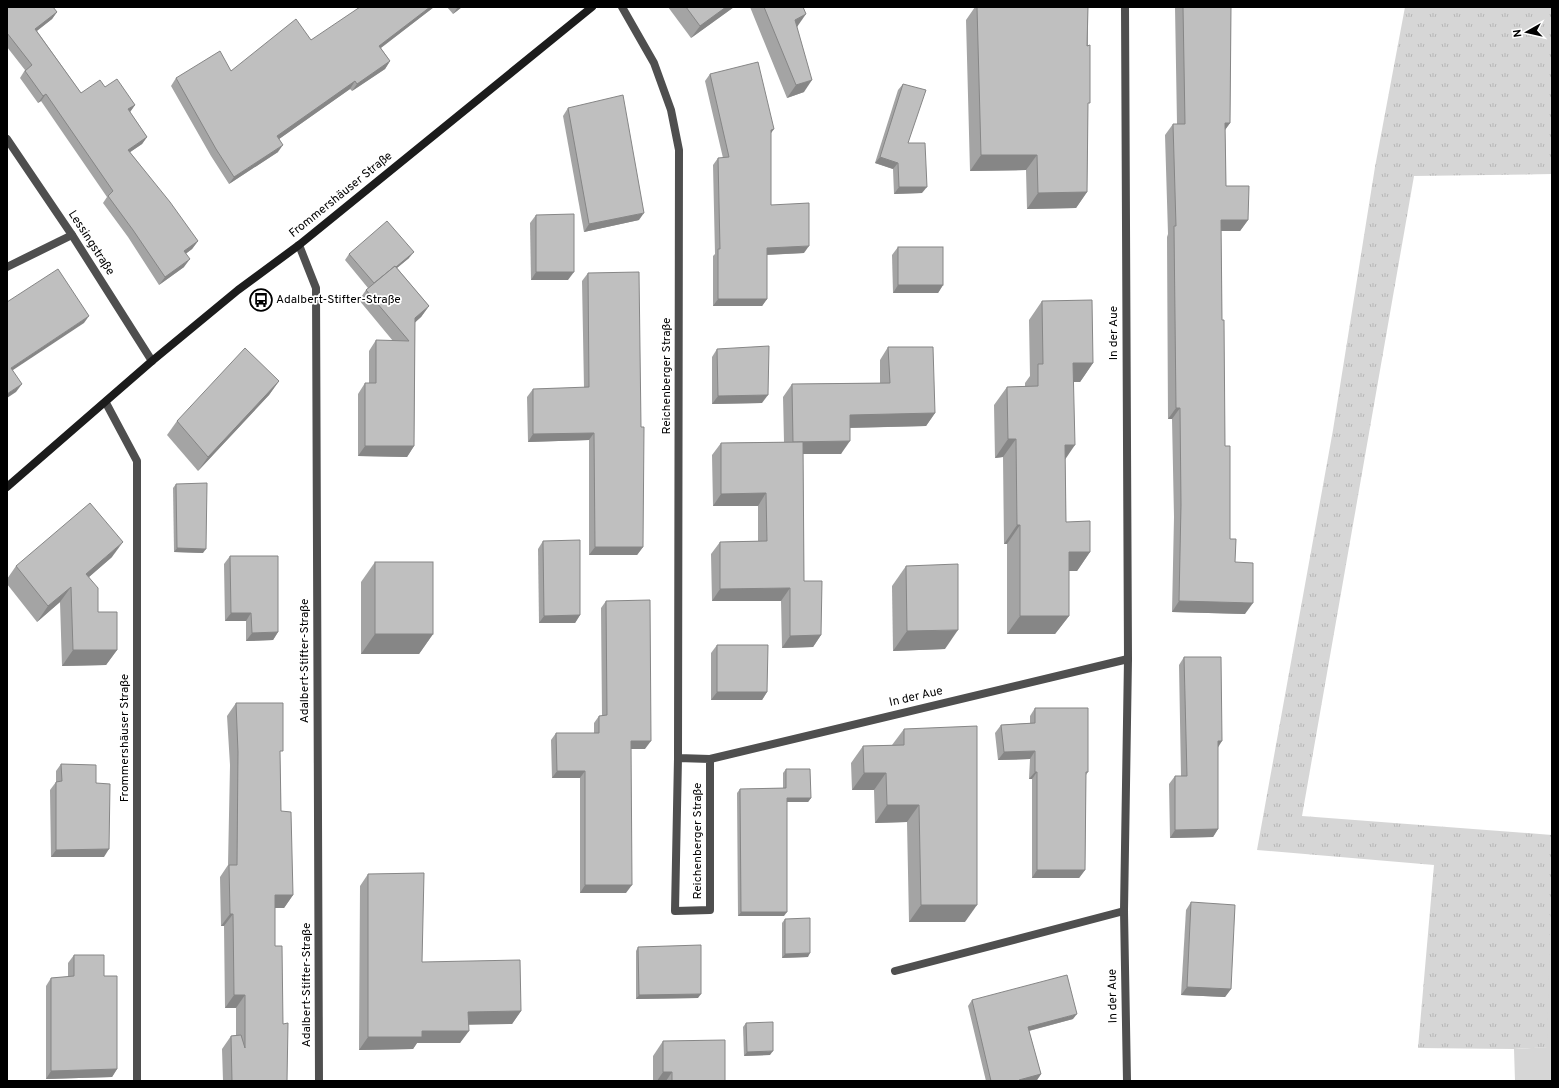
<svg xmlns="http://www.w3.org/2000/svg" width="1559" height="1088" viewBox="0 0 1559 1088" font-family="Overpass,sans-serif">
<style>
.grass{fill:url(#grass-tufts)}
.park{fill:#d6d6d6}
.lines{fill:none;stroke-linecap:round;stroke-linejoin:round}
.minor{stroke:#4f4f4f;stroke-width:8}
.secondary{stroke:#1c1c1c;stroke-width:8}
.wall{fill:#a4a4a4}
.shaded-wall{fill:#868686}
.building{fill:#bfbfbf;stroke:#868686}
.labels{text-anchor:middle;dominant-baseline:central;stroke-width:3.5;stroke-linejoin:round;paint-order:stroke}
.street-label{font-size:12px;fill:#000;stroke:#fff}
.poi-label{font-size:12px;fill:#000;stroke:#fff;text-anchor:start}
</style>
<defs>
<pattern id="grass-tufts" width="24" height="20" patternUnits="userSpaceOnUse"><rect width="24" height="20" fill="#d6d6d6"/><path d="M3 7l-1-3M5 7V3M7 7l1-3M15 17l-1-3M17 17v-4M19 17l1-3" fill="none" stroke="#b6b6b6"/></pattern>
</defs>
<rect width="100%" height="100%" fill="#fff"/>
<path class="grass" d="M 1405,7 L 1552,7 L 1552,174 L 1414,176 L 1302,816 L 1552,835 L 1552,1047 L 1514,1049 L 1418,1048 L 1434,865 L 1257,850 L 1333,430 L 1375,167 Z"/>
<path class="park" d="M 1552,848 L 1552,1081 L 1515,1081 L 1514,1049 L 1547,1047 Z"/>
<g class="lines">
<g class="minor">
<path d="M 622,7 L 654,63 L 671,110 L 679,150 L 678,758 L 675,911 L 710,910 L 710,759 L 678,758"/>
<path d="M 1125,7 L 1128,659 L 1124,911 L 1127,1081"/>
<path d="M 7,139 L 72,235 L 152,361"/>
<path d="M 299,245 L 316,288 L 319,1081"/>
<path d="M 7,267 L 72,235"/>
<path d="M 106,403 L 137,461 L 137,1081"/>
<path d="M 710,759 L 1128,659"/>
<path d="M 895,971 L 1124,911"/>
</g>
<path class="secondary" d="M 7,487 L 152,361 L 238,290 L 299,245 L 592,7"/>
</g>
<g class="wall">
<path d="M 7,7 L 57,12 L 52,19 L 37,31 L 81,93 L 105,87 L 135,105 L 130,112 L 147,137 L 142,144 L 130,152 L 198,241 L 192,249 L 185,254 L 184,267 L 159,285 L 128,237 L 103,203 L 107,197 L 41,101 L 38,103 L 20,78 L 25,70 L 7,47 Z"/>
<path d="M 434,7 L 381,48 L 390,61 L 385,69 L 352,91 L 350,89 L 279,139 L 278,152 L 229,184 L 211,156 L 171,86 L 176,78 L 231,71 L 311,40 Z"/>
<path d="M 447,7 L 462,7 L 453,14 Z"/>
<path d="M 668,7 L 734,7 L 691,38 Z"/>
<path d="M 750,7 L 804,7 L 797,27 L 804,92 L 787,98 Z"/>
<path d="M 975,7 L 1088,7 L 1088,105 L 1087,192 L 1076,208 L 1027,209 L 1026,170 L 970,171 L 966,20 Z"/>
<path d="M 1175,7 L 1231,7 L 1230,123 L 1225,130 L 1226,186 L 1248,220 L 1240,231 L 1221,231 L 1222,320 L 1225,446 L 1230,539 L 1235,562 L 1245,614 L 1172,612 L 1174,517 L 1172,419 L 1168,419 L 1167,237 L 1168,234 L 1165,135 L 1173,124 L 1177,124 Z"/>
<path d="M 710,74 L 771,134 L 771,205 L 804,253 L 767,255 L 767,299 L 762,306 L 713,306 L 713,256 L 715,254 L 713,165 L 718,158 L 723,158 L 705,81 Z"/>
<path d="M 903,84 L 908,143 L 922,193 L 894,194 L 893,169 L 875,163 L 898,90 Z"/>
<path d="M 568,108 L 639,220 L 584,232 L 563,116 Z"/>
<path d="M 536,215 L 568,280 L 531,280 L 530,223 Z"/>
<path d="M 898,247 L 943,285 L 938,293 L 893,293 L 892,255 Z"/>
<path d="M 349,254 L 409,258 L 397,268 L 429,306 L 421,317 L 415,322 L 414,446 L 407,457 L 358,456 L 358,394 L 365,383 L 369,383 L 369,351 L 376,340 L 393,341 L 359,300 L 366,290 L 368,288 L 345,260 Z"/>
<path d="M 588,273 L 643,547 L 637,555 L 589,555 L 589,440 L 528,442 L 527,397 L 533,389 L 584,388 L 582,281 Z"/>
<path d="M 1042,301 L 1093,363 L 1080,382 L 1074,382 L 1065,458 L 1066,522 L 1090,552 L 1077,571 L 1069,571 L 1069,616 L 1055,634 L 1007,634 L 1007,544 L 1004,544 L 1003,457 L 995,458 L 994,405 L 1007,387 L 1025,386 L 1025,383 L 1030,376 L 1029,320 Z"/>
<path d="M 888,347 L 935,413 L 926,426 L 850,428 L 841,454 L 803,454 L 804,581 L 821,635 L 813,647 L 782,648 L 781,601 L 712,601 L 711,554 L 720,542 L 758,541 L 758,506 L 713,506 L 712,455 L 721,443 L 784,442 L 783,397 L 792,384 L 880,383 L 880,360 Z"/>
<path d="M 717,349 L 762,403 L 712,404 L 712,357 Z"/>
<path d="M 279,381 L 269,395 L 198,471 L 167,435 L 177,421 Z"/>
<path d="M 176,484 L 203,553 L 174,552 L 173,488 Z"/>
<path d="M 543,541 L 580,615 L 575,623 L 539,623 L 538,549 Z"/>
<path d="M 230,556 L 278,632 L 273,640 L 246,641 L 246,621 L 225,621 L 224,564 Z"/>
<path d="M 112,557 L 89,577 L 98,612 L 117,650 L 106,665 L 62,666 L 60,602 L 37,622 L 7,584 L 7,579 L 16,566 Z"/>
<path d="M 375,562 L 433,634 L 419,654 L 361,654 L 361,582 Z"/>
<path d="M 906,566 L 945,649 L 893,651 L 892,586 Z"/>
<path d="M 606,601 L 645,749 L 631,749 L 626,893 L 580,893 L 580,778 L 552,778 L 551,740 L 556,733 L 594,733 L 594,723 L 599,716 L 602,716 L 601,608 Z"/>
<path d="M 717,645 L 767,692 L 762,700 L 711,700 L 711,653 Z"/>
<path d="M 1184,657 L 1218,747 L 1218,829 L 1213,837 L 1170,838 L 1169,784 L 1175,776 L 1181,776 L 1179,665 Z"/>
<path d="M 236,703 L 280,754 L 281,811 L 293,895 L 284,908 L 275,908 L 275,946 L 283,1024 L 287,1081 L 223,1081 L 222,1049 L 231,1036 L 236,1035 L 236,1008 L 225,1008 L 224,926 L 221,926 L 220,877 L 228,865 L 230,765 L 227,716 Z"/>
<path d="M 1035,708 L 1088,772 L 1086,775 L 1085,870 L 1079,878 L 1032,878 L 1032,779 L 1029,779 L 1030,759 L 998,760 L 995,733 L 1001,725 L 1030,723 L 1030,716 Z"/>
<path d="M 904,729 L 965,922 L 909,922 L 907,822 L 875,823 L 874,790 L 852,790 L 851,763 L 863,746 L 892,745 Z"/>
<path d="M 61,764 L 96,783 L 104,857 L 51,857 L 50,790 L 56,782 L 56,771 Z"/>
<path d="M 786,769 L 811,798 L 808,802 L 787,802 L 784,916 L 738,916 L 737,793 L 740,789 L 783,788 L 783,773 Z"/>
<path d="M 368,874 L 422,962 L 521,1011 L 512,1024 L 469,1024 L 460,1043 L 417,1043 L 413,1049 L 359,1050 L 360,886 Z"/>
<path d="M 1191,902 L 1231,989 L 1225,997 L 1181,995 L 1186,910 Z"/>
<path d="M 785,919 L 808,957 L 782,958 L 782,923 Z"/>
<path d="M 638,947 L 698,998 L 636,999 L 636,951 Z"/>
<path d="M 74,955 L 104,976 L 117,1069 L 112,1077 L 46,1079 L 46,986 L 51,978 L 68,977 L 68,963 Z"/>
<path d="M 972,1000 L 1073,1019 L 1029,1031 L 1041,1074 L 1037,1080 L 1033,1081 L 986,1081 L 968,1006 Z"/>
<path d="M 746,1023 L 770,1055 L 744,1056 L 743,1027 Z"/>
<path d="M 663,1041 L 725,1081 L 653,1081 L 653,1056 Z"/>
</g>
<g class="shaded-wall">
<path d="M 430,7 L 434,7 L 374,53 L 379,46 Z"/>
<path d="M 458,7 L 462,7 L 453,14 Z"/>
<path d="M 726,7 L 734,7 L 691,38 L 700,26 Z"/>
<path d="M 57,12 L 52,19 L 30,36 L 35,29 Z"/>
<path d="M 806,14 L 797,27 L 795,20 Z"/>
<path d="M 390,61 L 385,69 L 352,91 L 357,84 Z"/>
<path d="M 812,80 L 804,92 L 787,98 L 796,85 Z"/>
<path d="M 355,81 L 350,89 L 272,144 L 277,136 Z"/>
<path d="M 46,94 L 41,101 L 38,103 L 43,96 Z"/>
<path d="M 135,105 L 130,112 L 128,109 Z"/>
<path d="M 1225,123 L 1230,123 L 1222,134 Z"/>
<path d="M 774,129 L 769,136 L 771,130 Z"/>
<path d="M 147,137 L 142,144 L 123,157 L 128,150 Z"/>
<path d="M 283,145 L 278,152 L 229,184 L 234,177 Z"/>
<path d="M 981,155 L 1037,155 L 1026,170 L 970,171 Z"/>
<path d="M 880,157 L 898,163 L 893,169 L 875,163 Z"/>
<path d="M 899,187 L 927,187 L 922,193 L 894,194 Z"/>
<path d="M 1087,192 L 1076,208 L 1027,209 L 1038,193 Z"/>
<path d="M 644,213 L 639,220 L 584,232 L 589,224 Z"/>
<path d="M 1221,220 L 1248,220 L 1240,231 L 1213,231 Z"/>
<path d="M 198,241 L 192,249 L 179,259 L 184,251 Z"/>
<path d="M 809,246 L 804,253 L 762,255 L 767,248 Z"/>
<path d="M 414,252 L 409,258 L 370,290 L 375,284 Z"/>
<path d="M 190,259 L 184,267 L 159,285 L 165,277 Z"/>
<path d="M 536,272 L 574,272 L 568,280 L 531,280 Z"/>
<path d="M 898,285 L 943,285 L 938,293 L 893,293 Z"/>
<path d="M 718,299 L 767,299 L 762,306 L 713,306 Z"/>
<path d="M 429,306 L 421,317 L 408,329 L 415,318 Z"/>
<path d="M 89,316 L 84,323 L 7,374 L 11,368 Z"/>
<path d="M 1073,363 L 1093,363 L 1080,382 L 1060,382 Z"/>
<path d="M 279,381 L 269,395 L 198,471 L 208,457 Z"/>
<path d="M 22,384 L 16,392 L 7,398 L 7,394 Z"/>
<path d="M 768,395 L 762,403 L 712,404 L 718,396 Z"/>
<path d="M 1176,408 L 1180,408 L 1172,419 L 1168,419 Z"/>
<path d="M 935,413 L 926,426 L 841,428 L 850,415 Z"/>
<path d="M 594,433 L 589,440 L 528,442 L 533,434 Z"/>
<path d="M 1008,439 L 1016,439 L 1003,457 L 995,458 Z"/>
<path d="M 850,441 L 841,454 L 784,454 L 793,442 Z"/>
<path d="M 1065,445 L 1075,445 L 1062,464 Z"/>
<path d="M 365,446 L 414,446 L 407,457 L 358,456 Z"/>
<path d="M 766,493 L 758,506 L 713,506 L 721,494 Z"/>
<path d="M 1017,525 L 1020,525 L 1007,544 L 1004,544 Z"/>
<path d="M 123,542 L 112,557 L 75,589 L 86,574 Z"/>
<path d="M 595,547 L 643,547 L 637,555 L 589,555 Z"/>
<path d="M 177,548 L 206,549 L 203,553 L 174,552 Z"/>
<path d="M 1069,552 L 1090,552 L 1077,571 L 1055,571 Z"/>
<path d="M 71,587 L 60,602 L 37,622 L 48,606 Z"/>
<path d="M 790,588 L 781,601 L 712,601 L 720,589 Z"/>
<path d="M 1179,601 L 1253,603 L 1245,614 L 1172,612 Z"/>
<path d="M 231,613 L 251,613 L 246,621 L 225,621 Z"/>
<path d="M 580,615 L 575,623 L 539,623 L 544,616 Z"/>
<path d="M 1020,616 L 1069,616 L 1055,634 L 1007,634 Z"/>
<path d="M 958,630 L 945,649 L 893,651 L 907,631 Z"/>
<path d="M 278,632 L 273,640 L 246,641 L 252,633 Z"/>
<path d="M 375,634 L 433,634 L 419,654 L 361,654 Z"/>
<path d="M 821,635 L 813,647 L 782,648 L 790,636 Z"/>
<path d="M 73,650 L 117,650 L 106,665 L 62,666 Z"/>
<path d="M 717,692 L 767,692 L 762,700 L 711,700 Z"/>
<path d="M 631,741 L 651,741 L 645,749 L 626,749 Z"/>
<path d="M 1218,741 L 1222,741 L 1217,749 Z"/>
<path d="M 1035,751 L 1030,759 L 998,760 L 1004,752 Z"/>
<path d="M 557,771 L 585,771 L 580,778 L 552,778 Z"/>
<path d="M 1035,772 L 1037,772 L 1032,779 L 1029,779 Z"/>
<path d="M 864,773 L 886,773 L 874,790 L 852,790 Z"/>
<path d="M 787,798 L 811,798 L 808,802 L 784,802 Z"/>
<path d="M 887,805 L 919,805 L 907,822 L 875,823 Z"/>
<path d="M 1218,829 L 1213,837 L 1170,838 L 1175,830 Z"/>
<path d="M 109,849 L 104,857 L 51,857 L 56,850 Z"/>
<path d="M 1037,870 L 1085,870 L 1079,878 L 1032,878 Z"/>
<path d="M 585,885 L 632,885 L 626,893 L 580,893 Z"/>
<path d="M 275,895 L 293,895 L 284,908 L 267,908 Z"/>
<path d="M 921,905 L 977,905 L 965,922 L 909,922 Z"/>
<path d="M 741,912 L 787,912 L 784,916 L 738,916 Z"/>
<path d="M 230,914 L 233,914 L 224,926 L 221,926 Z"/>
<path d="M 810,953 L 808,957 L 782,958 L 785,954 Z"/>
<path d="M 1187,987 L 1231,989 L 1225,997 L 1181,995 Z"/>
<path d="M 701,994 L 698,998 L 636,999 L 639,995 Z"/>
<path d="M 234,995 L 245,995 L 236,1008 L 225,1008 Z"/>
<path d="M 521,1011 L 512,1024 L 459,1025 L 468,1012 Z"/>
<path d="M 1077,1014 L 1073,1019 L 1024,1032 L 1028,1027 Z"/>
<path d="M 422,1031 L 469,1031 L 460,1043 L 417,1043 L 413,1049 L 359,1050 L 368,1037 Z"/>
<path d="M 773,1051 L 770,1055 L 744,1056 L 747,1052 Z"/>
<path d="M 117,1069 L 112,1077 L 46,1079 L 51,1071 Z"/>
<path d="M 663,1072 L 672,1072 L 666,1081 L 657,1081 Z"/>
<path d="M 1041,1074 L 1037,1080 L 1033,1081 L 1018,1081 L 1019,1080 Z"/>
</g>
<g class="building">
<path d="M 7,7 L 53,7 L 57,12 L 35,29 L 81,93 L 100,80 L 105,87 L 117,79 L 135,105 L 128,109 L 147,137 L 128,150 L 170,202 L 198,241 L 184,251 L 190,259 L 165,277 L 133,230 L 108,196 L 113,191 L 46,94 L 43,96 L 25,71 L 32,65 L 7,33 Z"/>
<path d="M 360,7 L 430,7 L 379,46 L 390,61 L 357,84 L 355,81 L 277,136 L 283,145 L 234,177 L 216,149 L 176,78 L 220,51 L 231,71 L 296,19 L 311,40 Z"/>
<path d="M 686,7 L 726,7 L 700,26 Z"/>
<path d="M 764,7 L 803,7 L 806,14 L 795,20 L 812,80 L 796,85 Z"/>
<path d="M 977,7 L 1088,7 L 1087,46 L 1090,45 L 1090,103 L 1088,103 L 1087,192 L 1038,193 L 1037,155 L 981,155 Z"/>
<path d="M 1183,7 L 1231,7 L 1230,123 L 1225,123 L 1226,186 L 1249,186 L 1248,220 L 1221,220 L 1222,320 L 1224,320 L 1225,446 L 1230,446 L 1230,539 L 1236,539 L 1235,562 L 1253,563 L 1253,603 L 1179,601 L 1181,505 L 1180,408 L 1176,408 L 1174,226 L 1176,226 L 1173,124 L 1185,124 Z"/>
<path d="M 758,62 L 774,129 L 771,130 L 771,205 L 809,203 L 809,246 L 767,248 L 767,299 L 718,299 L 718,249 L 720,249 L 718,158 L 729,157 L 710,74 Z"/>
<path d="M 903,84 L 926,90 L 908,143 L 925,143 L 927,187 L 899,187 L 898,163 L 880,157 Z"/>
<path d="M 623,95 L 644,213 L 589,224 L 568,108 Z"/>
<path d="M 574,214 L 574,272 L 536,272 L 536,215 Z"/>
<path d="M 387,221 L 414,252 L 396,267 L 395,266 L 374,283 L 349,254 Z"/>
<rect x="898" y="247" width="45" height="38"/>
<path d="M 395,266 L 429,306 L 415,318 L 414,446 L 365,446 L 365,383 L 376,383 L 376,340 L 409,341 L 366,290 Z"/>
<path d="M 58,269 L 89,316 L 11,368 L 22,384 L 7,394 L 7,302 Z"/>
<path d="M 639,272 L 641,427 L 644,427 L 643,547 L 595,547 L 594,433 L 533,434 L 533,389 L 589,387 L 588,273 Z"/>
<path d="M 1092,300 L 1093,363 L 1073,363 L 1075,445 L 1065,445 L 1066,522 L 1090,521 L 1090,552 L 1069,552 L 1069,616 L 1020,616 L 1020,525 L 1017,525 L 1016,439 L 1008,439 L 1007,387 L 1038,386 L 1038,364 L 1043,364 L 1042,301 Z"/>
<path d="M 769,346 L 768,395 L 718,396 L 717,349 Z"/>
<path d="M 888,347 L 933,347 L 935,413 L 850,415 L 850,441 L 793,442 L 792,384 L 890,383 Z"/>
<path d="M 245,348 L 279,381 L 208,457 L 177,421 Z"/>
<path d="M 803,442 L 804,581 L 822,581 L 821,635 L 790,636 L 790,588 L 720,589 L 720,542 L 767,541 L 766,493 L 721,494 L 721,443 Z"/>
<path d="M 207,483 L 206,549 L 177,548 L 176,484 Z"/>
<path d="M 90,503 L 123,542 L 86,574 L 98,588 L 98,612 L 117,612 L 117,650 L 73,650 L 71,587 L 48,606 L 16,566 Z"/>
<path d="M 580,540 L 580,615 L 544,616 L 543,541 Z"/>
<path d="M 230,556 L 278,556 L 278,632 L 252,633 L 251,613 L 231,613 Z"/>
<rect x="375" y="562" width="58" height="72"/>
<path d="M 958,564 L 958,630 L 907,631 L 906,566 Z"/>
<path d="M 650,600 L 651,741 L 631,741 L 632,885 L 585,885 L 585,771 L 557,771 L 556,733 L 599,733 L 599,716 L 607,715 L 606,601 Z"/>
<path d="M 717,645 L 768,645 L 767,692 L 717,692 Z"/>
<path d="M 1184,657 L 1221,657 L 1222,741 L 1218,741 L 1218,829 L 1175,830 L 1175,776 L 1187,776 Z"/>
<path d="M 236,703 L 283,703 L 283,751 L 280,751 L 281,811 L 291,812 L 293,895 L 275,895 L 275,946 L 282,946 L 283,1024 L 288,1023 L 287,1081 L 232,1081 L 231,1036 L 241,1035 L 245,1048 L 245,995 L 234,995 L 233,914 L 230,914 L 229,865 L 237,865 L 238,752 Z"/>
<path d="M 1035,708 L 1088,708 L 1088,772 L 1086,772 L 1085,870 L 1037,870 L 1037,772 L 1035,772 L 1035,751 L 1004,752 L 1001,725 L 1035,723 Z"/>
<path d="M 977,726 L 977,905 L 921,905 L 919,805 L 887,805 L 886,773 L 864,773 L 863,746 L 904,745 L 904,729 Z"/>
<path d="M 61,764 L 96,765 L 96,783 L 110,784 L 109,849 L 56,850 L 56,782 L 62,781 Z"/>
<path d="M 786,769 L 810,769 L 811,798 L 787,798 L 787,912 L 741,912 L 740,789 L 786,788 Z"/>
<path d="M 424,873 L 422,962 L 520,960 L 521,1011 L 468,1012 L 469,1031 L 422,1031 L 422,1037 L 368,1037 L 368,874 Z"/>
<path d="M 1191,902 L 1235,905 L 1231,989 L 1187,987 Z"/>
<path d="M 810,918 L 810,953 L 785,954 L 785,919 Z"/>
<path d="M 701,945 L 701,994 L 639,995 L 638,947 Z"/>
<path d="M 74,955 L 104,955 L 104,976 L 117,976 L 117,1069 L 51,1071 L 51,978 L 74,976 Z"/>
<path d="M 1067,975 L 1077,1014 L 1028,1027 L 1041,1074 L 1019,1080 L 1019,1081 L 991,1081 L 972,1000 Z"/>
<path d="M 773,1022 L 773,1051 L 747,1052 L 746,1023 Z"/>
<path d="M 725,1040 L 725,1081 L 672,1081 L 672,1072 L 663,1072 L 663,1041 Z"/>
</g>
<defs>
<g id="bus-ring" transform="scale(1.15)"><circle r="9.5" fill="#fff" stroke="#000" stroke-width="1.5"/><path d="M-5-6H5V4H4V6H2V4H-2V6H-4V4H-5ZM-3.5-4V0h7V-4ZM-3.5 1.2v1.5H-2V1.2ZM2 1.2v1.5H3.5V1.2Z" fill="#000"/></g>
</defs>
<g fill-rule="evenodd">
<use href="#bus-ring" x="261" y="300"/>
</g>
<g class="labels">
<g class="street-label">
<text transform="translate(341 195) rotate(-39)">Frommershäuser Straße</text>
<text transform="translate(91 243) rotate(57)">Lessingstraße</text>
<text transform="translate(1114 333) rotate(-90)">In der Aue</text>
<text transform="translate(667 376) rotate(-90)">Reichenberger Straße</text>
<text transform="translate(305 661) rotate(-90)">Adalbert-Stifter-Straße</text>
<text transform="translate(916 697) rotate(-13)">In der Aue</text>
<text transform="translate(125 738) rotate(-90)">Frommershäuser Straße</text>
<text transform="translate(698 841) rotate(-90)">Reichenberger Straße</text>
<text transform="translate(307 985) rotate(-90)">Adalbert-Stifter-Straße</text>
<text transform="translate(1113 996) rotate(-91)">In der Aue</text>
</g>
<g class="poi-label">
<text x="276" y="300">Adalbert-Stifter-Straße</text>
</g>
</g>
<rect width="1559" height="1088" fill="none" stroke="#000000" stroke-width="16"/>
<g transform="translate(1527 32) rotate(262)" stroke="#ffffff" stroke-width="3" paint-order="stroke">
<path d="M0-3L7 15L0 10L-7 15Z" fill="#000000"/>
<text y="-6" font-size="11" font-weight="bold" text-anchor="middle" fill="#000000">N</text>
</g>
</svg>
